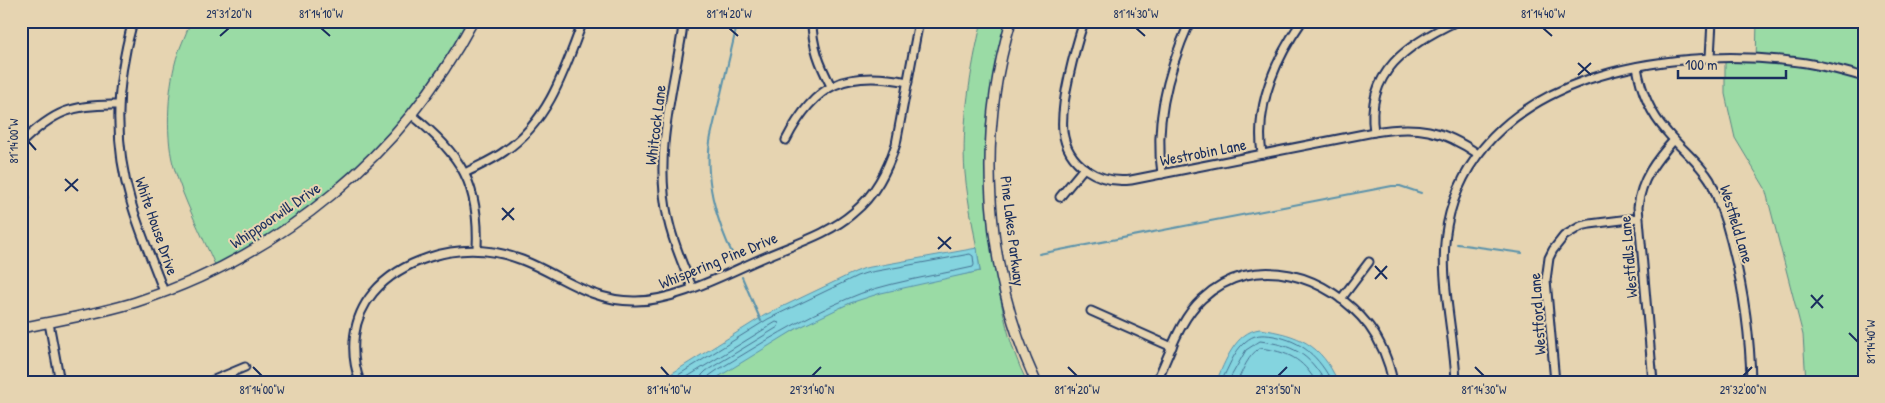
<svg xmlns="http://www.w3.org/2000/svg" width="1885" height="403" viewBox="0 0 1885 403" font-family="'Patrick Hand',sans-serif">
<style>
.green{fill:#9adba5;stroke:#5a8582}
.water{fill:#84d4df;stroke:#5a92ab}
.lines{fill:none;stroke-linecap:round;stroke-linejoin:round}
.shore{stroke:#457192;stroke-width:1}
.stream{stroke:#5a92ab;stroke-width:2}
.minor-casing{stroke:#1b2f5e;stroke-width:11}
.tertiary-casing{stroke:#1b2f5e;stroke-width:12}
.minor{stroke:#e6d4b1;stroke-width:7}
.tertiary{stroke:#e6d4b1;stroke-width:9}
.ticks{fill:none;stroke:#1b2f5e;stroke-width:2}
.labels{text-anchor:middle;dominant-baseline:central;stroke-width:4;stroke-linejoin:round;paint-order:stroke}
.street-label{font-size:16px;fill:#1b2f5e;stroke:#e6d4b1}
.neatline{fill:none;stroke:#1b2f5e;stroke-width:2}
.ticks-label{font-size:12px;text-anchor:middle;fill:#1b2f5e}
</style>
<rect width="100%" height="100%" fill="#e6d4b1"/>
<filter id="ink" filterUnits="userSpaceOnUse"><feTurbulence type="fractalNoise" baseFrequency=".02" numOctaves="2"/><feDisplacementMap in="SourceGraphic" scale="10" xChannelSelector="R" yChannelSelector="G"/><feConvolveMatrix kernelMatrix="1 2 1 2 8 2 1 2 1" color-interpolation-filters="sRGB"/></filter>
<g filter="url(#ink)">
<g class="green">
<path d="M 191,21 L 468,21 C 427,91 377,157 312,205 C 281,228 248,247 216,267 C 201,233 183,199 173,164 C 165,133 168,83 178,53 C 182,42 187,32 191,21 Z"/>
<path d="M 982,21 L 1006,21 C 992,74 983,128 986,182 C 987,212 991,240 996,269 C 1001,307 1009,347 1027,382 L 723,382 L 719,375 C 761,350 804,321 850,303 C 891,287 937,280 980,271 C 976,238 968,206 965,173 C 961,127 971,66 982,21 Z"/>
<path d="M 1757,21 L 1864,21 L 1864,382 L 1806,382 L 1803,335 L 1765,188 L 1735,138 L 1725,94 L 1725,61 L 1756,62 Z"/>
</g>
<g class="water">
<path d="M 977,248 L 980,271 L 881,293 L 850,303 L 796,329 L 710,382 L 658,382 L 765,315 L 855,272 L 865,268 Z"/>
<path d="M 1260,329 C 1299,335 1321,344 1338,382 L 1216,382 C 1225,362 1235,332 1260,329 Z"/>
</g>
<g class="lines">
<g class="shore">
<path d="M 667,382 L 768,319 L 857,276 L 866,273 L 970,254 L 973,256 L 974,265 L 973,267 C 934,276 882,283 847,299 C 801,318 759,345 716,371 L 709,376 L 708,382"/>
<path d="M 679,382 L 771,325 L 776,322 L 779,323 L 778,327 L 706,371 L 702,375 L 701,382"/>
<path d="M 1221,382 C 1228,369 1234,351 1245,342 C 1254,334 1262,334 1274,336 C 1302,341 1319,357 1332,382"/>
<path d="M 1228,382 L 1246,350 L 1260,341 C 1292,345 1309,353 1325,382"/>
<path d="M 1237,382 C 1243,370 1248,355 1260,348 C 1288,352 1302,358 1316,382"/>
</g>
<g class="stream">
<path d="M 1457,244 L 1522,253"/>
<path d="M 1039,254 L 1392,186 L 1400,186 L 1421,193"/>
<path d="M 734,257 C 716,221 703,176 711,136 L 738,21"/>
<path d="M 742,277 L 761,321"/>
</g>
<g class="minor-casing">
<g id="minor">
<path d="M 133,21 C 116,81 113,142 131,202 C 140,233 153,262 164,292"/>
<path d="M 683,21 L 682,33 C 672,95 654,156 668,219 C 673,243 683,265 692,287"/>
<path d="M 812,21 C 812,46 820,65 831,86"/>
<path d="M 1084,21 C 1075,49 1060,103 1063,131 C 1067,165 1099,184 1131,180 L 1374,132 C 1417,125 1442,129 1478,154"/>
<path d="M 1710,57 L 1712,21"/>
<path d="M 1637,67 C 1641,91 1650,113 1667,132 C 1681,149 1698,161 1710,180 C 1717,194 1721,209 1726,223 C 1741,274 1750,329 1751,382"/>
<path d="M 412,115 C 461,155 480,184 477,249"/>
<path d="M 1374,132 C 1365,72 1408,44 1457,21"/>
<path d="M 786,140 C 815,83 846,70 908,82"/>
<path d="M 21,143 C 54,111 73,104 118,105"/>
<path d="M 1262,154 C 1255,107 1275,60 1302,21"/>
<path d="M 465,173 C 478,166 493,160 505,151 C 549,121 565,69 583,21"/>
<path d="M 1162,174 C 1154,123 1169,68 1190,21"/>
<path d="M 21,194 L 25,198"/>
<path d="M 1060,197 L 1084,168"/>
<path d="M 1341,299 L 1369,262"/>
<path d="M 1091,311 L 1172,347"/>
<path d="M 49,323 L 60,382"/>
<path d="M 209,382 L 245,367"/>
<path d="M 360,382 C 349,352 352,318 373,293 C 388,275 408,264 430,257 C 461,247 491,248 522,260 C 561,275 589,301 634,301 C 675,302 727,273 765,257 C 795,244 829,234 853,213 C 875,195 887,171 896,144 L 919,21"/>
<path d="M 1156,382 C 1170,354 1179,320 1202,299 C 1254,250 1329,275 1369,326 C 1381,342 1389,362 1393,382"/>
<path d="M 1456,382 C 1454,326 1435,268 1450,213 C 1488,73 1668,47 1790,61 C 1815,63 1840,70 1864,77"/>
<path d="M 1555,382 L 1546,280 L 1549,258 L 1553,250 L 1564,236 L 1581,226 L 1590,224 L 1638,218"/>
<path d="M 1653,382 L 1638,207 C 1641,179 1656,160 1674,140"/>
</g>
</g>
<g class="tertiary-casing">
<g id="tertiary">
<path d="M 1011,21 C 976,138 985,271 1036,382"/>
<path d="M 21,328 C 59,320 98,314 136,302 C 280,256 402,155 473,21"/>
</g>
</g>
<use href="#minor" class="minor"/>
<use href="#tertiary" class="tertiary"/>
</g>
</g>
<path class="ticks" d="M 321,28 L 330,36M 729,28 L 738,36M 1136,28 L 1145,36M 1543,28 L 1552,36M 220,36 L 229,28M 1578,63 L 1591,75M 1578,75 L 1591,63M 28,141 L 36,150M 65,179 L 78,191M 65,191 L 78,179M 502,208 L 514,220M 502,220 L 514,208M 938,237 L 951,249M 938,249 L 951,237M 1375,266 L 1387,279M 1375,279 L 1387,266M 1811,295 L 1823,308M 1811,308 L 1823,295M 1849,333 L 1858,342M 253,367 L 262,376M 661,367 L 669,376M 1068,367 L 1077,376M 1475,367 L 1484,376M 812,376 L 821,367M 1278,376 L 1287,367M 1743,376 L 1752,367"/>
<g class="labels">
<g class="street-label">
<text transform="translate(655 125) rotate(-83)">Whitcock Lane</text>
<text transform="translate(1203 152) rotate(-11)">Westrobin Lane</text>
<text transform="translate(275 215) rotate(-34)">Whippoorwill Drive</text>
<text transform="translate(1737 224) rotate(73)">Westfield Lane</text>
<text transform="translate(157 226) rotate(71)">White House Drive</text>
<text transform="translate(1013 231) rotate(83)">Pine Lakes Parkway</text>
<text transform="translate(1628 257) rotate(-95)">Westfalls Lane</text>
<text transform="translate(718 260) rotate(-22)">Whispering Pine Drive</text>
<text transform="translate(1537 314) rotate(-94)">Westford Lane</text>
</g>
</g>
<rect width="1885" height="403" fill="none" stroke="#e6d4b1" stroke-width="55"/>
<path d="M1678 70v8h108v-8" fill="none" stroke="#1b2f5e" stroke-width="2.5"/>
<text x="1685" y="70" font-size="15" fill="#1b2f5e" stroke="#e6d4b1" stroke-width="4" paint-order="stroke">100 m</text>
<rect x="28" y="28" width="1830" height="348" class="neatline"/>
<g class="ticks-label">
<text x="229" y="18">29°31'20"N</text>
<text x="321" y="18">81°14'10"W</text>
<text x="729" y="18">81°14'20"W</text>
<text x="1136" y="18">81°14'30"W</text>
<text x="1543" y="18">81°14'40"W</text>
<text transform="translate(14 141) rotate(-90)" y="4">81°14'00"W</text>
<text transform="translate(1871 342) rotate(-90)" y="4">81°14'40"W</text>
<text x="262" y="394">81°14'00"W</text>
<text x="669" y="394">81°14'10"W</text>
<text x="812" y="394">29°31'40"N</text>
<text x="1077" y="394">81°14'20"W</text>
<text x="1278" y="394">29°31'50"N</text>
<text x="1484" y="394">81°14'30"W</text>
<text x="1743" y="394">29°32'00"N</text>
</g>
</svg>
